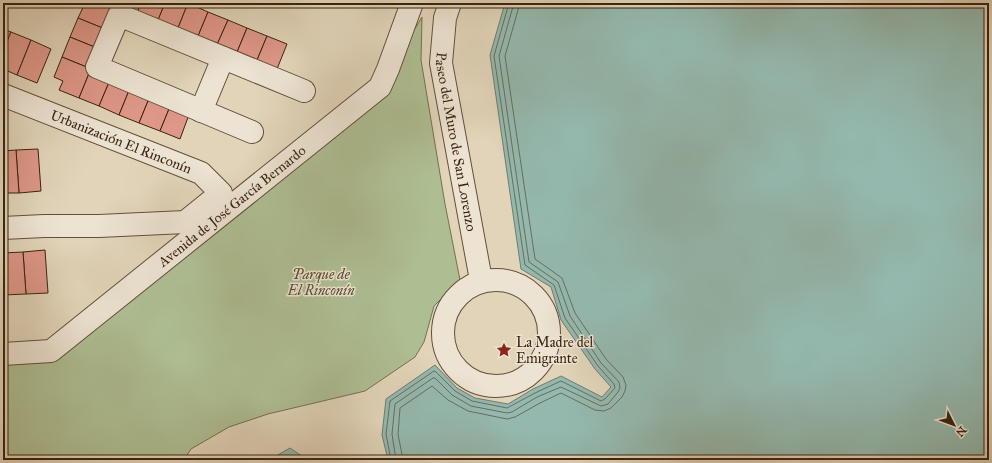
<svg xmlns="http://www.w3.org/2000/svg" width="992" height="463" viewBox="0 0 992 463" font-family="'IM FELL Great Primer',serif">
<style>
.green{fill:#aebe93;stroke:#747051}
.water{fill:#94b8ad;stroke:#707c6e}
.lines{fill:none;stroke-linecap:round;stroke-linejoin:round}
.shore{stroke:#666e5e;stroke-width:1}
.building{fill:#de9788;stroke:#39230f}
.minor-casing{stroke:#634f3a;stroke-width:24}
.minor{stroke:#ece3d2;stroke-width:22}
.labels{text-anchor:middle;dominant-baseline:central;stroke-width:3;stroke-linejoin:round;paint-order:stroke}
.street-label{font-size:14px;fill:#39230f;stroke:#ece3d2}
.park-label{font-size:14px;font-style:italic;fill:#564a30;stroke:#ece3d2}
.poi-label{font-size:14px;fill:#39230f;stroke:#ece3d2;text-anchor:start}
</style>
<rect width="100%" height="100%" fill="#e1d4b9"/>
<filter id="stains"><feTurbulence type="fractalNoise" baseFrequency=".005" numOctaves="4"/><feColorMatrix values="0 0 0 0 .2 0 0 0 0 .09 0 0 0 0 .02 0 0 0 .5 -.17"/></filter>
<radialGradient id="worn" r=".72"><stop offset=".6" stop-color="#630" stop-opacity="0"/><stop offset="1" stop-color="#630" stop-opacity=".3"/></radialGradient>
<path class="green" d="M 422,17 L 421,60 L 445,204 L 460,280 L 434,306 L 424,342 L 415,357 L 365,391 L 268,414 L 229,427 L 191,449 L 184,460 L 3,460 L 3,354 L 51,351 L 380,87 Z"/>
<g class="water">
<path d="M 505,3 L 989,3 L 989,460 L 388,460 L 382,435 L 386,399 L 435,365 L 457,388 L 475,398 L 508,404 L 533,389 L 561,376 L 602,397 L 611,387 L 595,369 L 561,320 L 551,287 L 521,269 L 490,55 Z"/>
<path d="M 290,448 L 308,460 L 269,460 Z"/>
</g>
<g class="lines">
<g class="shore">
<path d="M 391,460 L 386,434 L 390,401 L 434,371 L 436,372 L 455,391 L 472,401 L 507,408 L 535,393 L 561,381 L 601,401 L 605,399 L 615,388 L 614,384 L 598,366 L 565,318 L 554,285 L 525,265 L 494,56 L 509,3"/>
<path d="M 396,460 L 392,434 L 395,404 L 433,378 L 435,378 L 452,395 L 471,406 L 507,413 L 512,412 L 537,397 L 561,387 L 601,406 L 608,404 L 618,392 L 620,388 L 619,382 L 601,363 L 570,316 L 558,282 L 529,262 L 499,56 L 514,3"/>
<path d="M 403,460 L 398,434 L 400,408 L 432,386 L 448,400 L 468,411 L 507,419 L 515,417 L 540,403 L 561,393 L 595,410 L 604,411 L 611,408 L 622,397 L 625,391 L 626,385 L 623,377 L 606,359 L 575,313 L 562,278 L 535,259 L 505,56 L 520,3"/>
</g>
</g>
<g class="building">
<path d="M 85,3 L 100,3 L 114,9 L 105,29 L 78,18 Z"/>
<path d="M 100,3 L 119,3 L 116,8 L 114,9 Z"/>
<path d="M 119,3 L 141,3 L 136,16 L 116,8 Z"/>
<path d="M 141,3 L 165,3 L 156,25 L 136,16 Z"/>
<path d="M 165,3 L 188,3 L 176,33 L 156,25 Z"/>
<path d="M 188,3 L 208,12 L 196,41 L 176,33 Z"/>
<path d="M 208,12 L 228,20 L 215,49 L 196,41 Z"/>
<path d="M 78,18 L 105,29 L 97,48 L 70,37 Z"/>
<path d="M 228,20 L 247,28 L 235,57 L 215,49 Z"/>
<path d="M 247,28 L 267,36 L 255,65 L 235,57 Z"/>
<path d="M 3,29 L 11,32 L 3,51 Z"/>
<path d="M 11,32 L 31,40 L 17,75 L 3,69 L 3,51 Z"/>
<path d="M 267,36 L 287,44 L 275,74 L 255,65 Z"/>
<path d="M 70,37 L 97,48 L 89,68 L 62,57 Z"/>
<path d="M 31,40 L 51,49 L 37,83 L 17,75 Z"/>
<path d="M 62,57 L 89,68 L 90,71 L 79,98 L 59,90 L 63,81 L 54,77 Z"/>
<path d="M 90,71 L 110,80 L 99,106 L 79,98 Z"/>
<path d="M 110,80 L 130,88 L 119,115 L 99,106 Z"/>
<path d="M 130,88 L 150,96 L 139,123 L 119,115 Z"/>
<path d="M 150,96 L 171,104 L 160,131 L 139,123 Z"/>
<path d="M 171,104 L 190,112 L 180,139 L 160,131 Z"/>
<path d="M 38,149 L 41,191 L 19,193 L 16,150 Z"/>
<path d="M 16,150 L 19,193 L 3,193 L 3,151 Z"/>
<path d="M 45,250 L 48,293 L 26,294 L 23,252 Z"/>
<path d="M 23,252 L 26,294 L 4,295 L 3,253 Z"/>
</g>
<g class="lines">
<g class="minor-casing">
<g id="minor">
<path id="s1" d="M 450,3 L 445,18 L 441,63 L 481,280"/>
<path id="s2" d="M 3,95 L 201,173 L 221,193 L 185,222 L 99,226 L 44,226 L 3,228"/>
<path d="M 201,111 L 223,58"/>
<path d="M 252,132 L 97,67 L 119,15 L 304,91"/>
<circle cx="496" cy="333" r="53"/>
<path id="s3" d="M 3,354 L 51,351 L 380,87 L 388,69 L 412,3"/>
</g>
</g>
<use href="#minor" class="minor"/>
</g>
<defs>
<g id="sight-bare" transform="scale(1.2)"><path d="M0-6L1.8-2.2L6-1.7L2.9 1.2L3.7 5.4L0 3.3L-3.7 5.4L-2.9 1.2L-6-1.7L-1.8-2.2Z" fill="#8f2418" stroke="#ece3d2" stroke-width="2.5" paint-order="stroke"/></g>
</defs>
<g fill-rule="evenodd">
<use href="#sight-bare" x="504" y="350"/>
</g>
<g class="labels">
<g class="street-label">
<text stroke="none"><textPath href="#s2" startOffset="127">Urbanización El Rinconín</textPath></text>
<text stroke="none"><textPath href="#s1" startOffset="141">Paseo del Muro de San Lorenzo</textPath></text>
<text stroke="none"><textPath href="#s3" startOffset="280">Avenida de José García Bernardo</textPath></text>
</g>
<g class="park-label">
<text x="321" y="274">Parque de<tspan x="321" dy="16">El Rinconín</tspan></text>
</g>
<g class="poi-label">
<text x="516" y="342">La Madre del<tspan x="516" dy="16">Emigrante</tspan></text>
</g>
</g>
<rect width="992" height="463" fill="none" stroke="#e1d4b9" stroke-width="16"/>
<rect x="4" y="4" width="984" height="455" fill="none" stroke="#39230f" stroke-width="2"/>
<rect x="8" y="8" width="976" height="447" fill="none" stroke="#39230f"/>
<g transform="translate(954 425) rotate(132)" stroke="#ece3d2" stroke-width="3" paint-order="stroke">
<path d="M0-3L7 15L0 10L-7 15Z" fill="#39230f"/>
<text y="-6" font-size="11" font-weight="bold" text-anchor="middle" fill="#39230f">N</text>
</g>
<rect width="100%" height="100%" filter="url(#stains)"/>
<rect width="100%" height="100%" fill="url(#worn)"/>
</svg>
